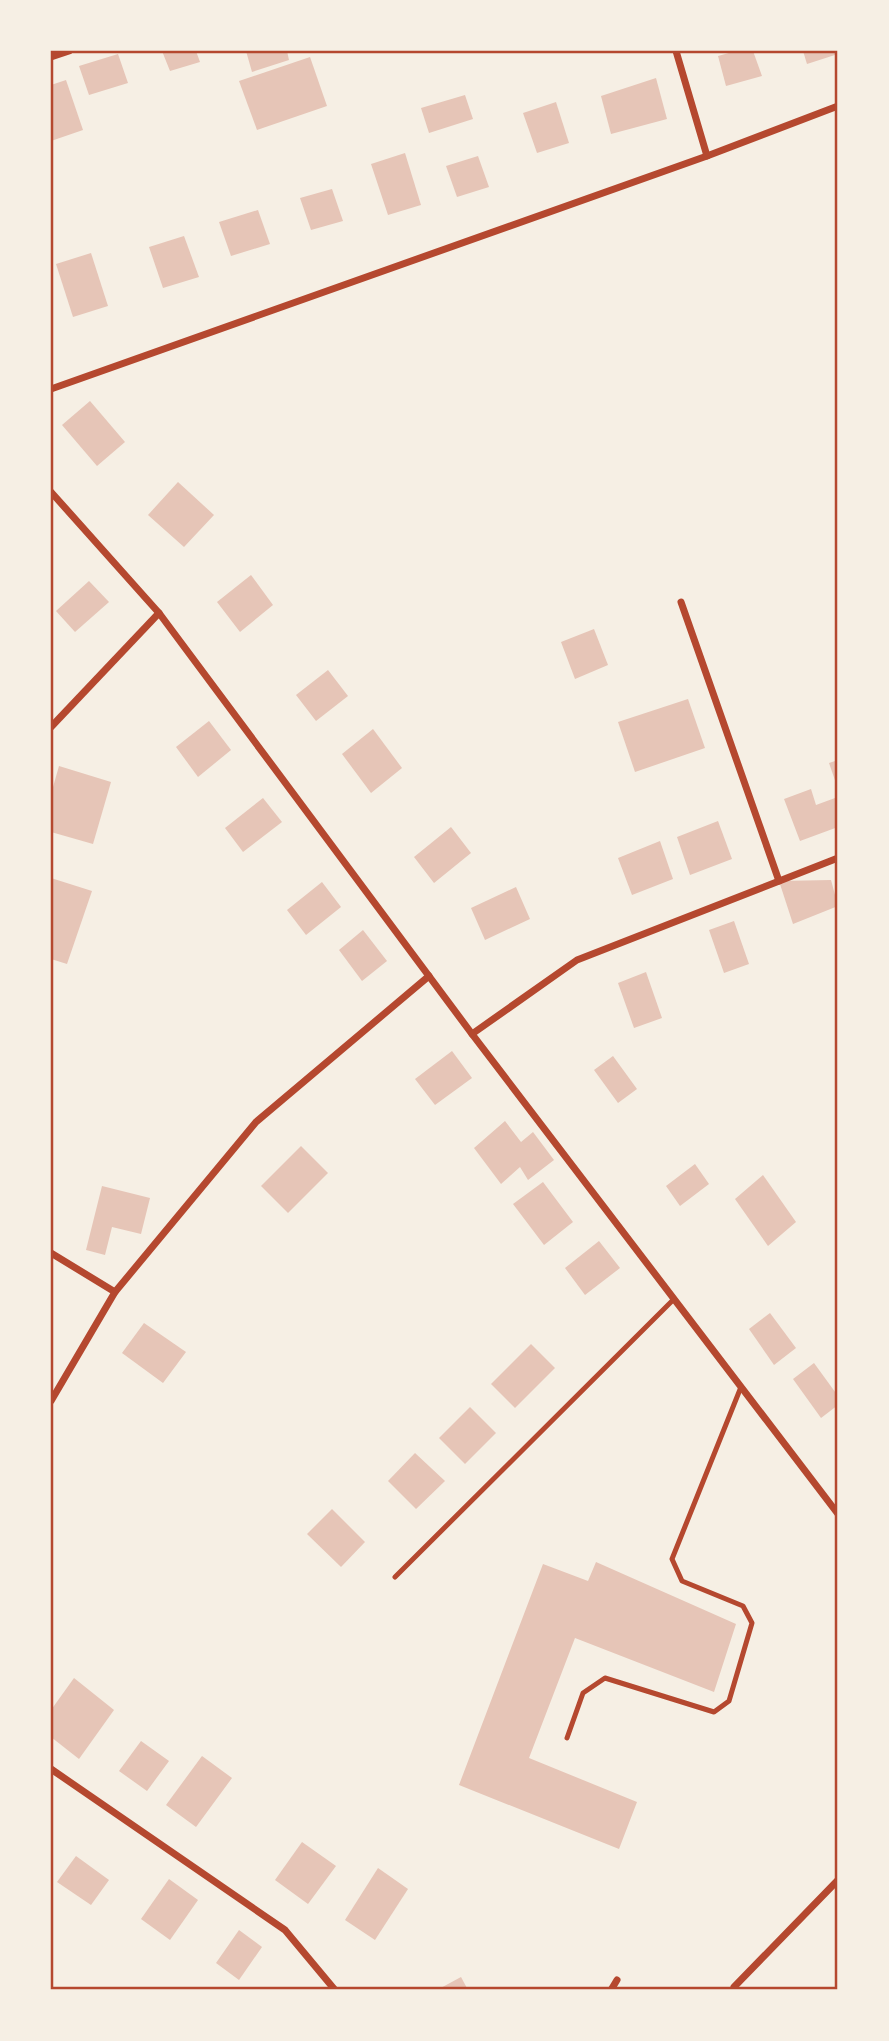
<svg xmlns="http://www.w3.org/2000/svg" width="889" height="2041" viewBox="0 0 889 2041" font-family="'Fira Sans',sans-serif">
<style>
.building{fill:#e6c5b7}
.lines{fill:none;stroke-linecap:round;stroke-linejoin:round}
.service{stroke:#b5482f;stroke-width:5}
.minor{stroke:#b5482f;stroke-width:7}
.neatline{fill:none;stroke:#b5482f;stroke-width:2.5}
</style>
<rect width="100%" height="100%" fill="#f6efe4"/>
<g class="building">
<path d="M 162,51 L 196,51 L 200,62 L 170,71 Z"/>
<path d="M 246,51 L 287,51 L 289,60 L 252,72 Z"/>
<path d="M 736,51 L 753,51 L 762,76 L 726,86 L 718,56 Z"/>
<path d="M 803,51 L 838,51 L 838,54 L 807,64 Z"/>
<path d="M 118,54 L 128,83 L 89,95 L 79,66 Z"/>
<path d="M 310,57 L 327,106 L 257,130 L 239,81 Z"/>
<path d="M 656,78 L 667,119 L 611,134 L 601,96 Z"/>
<path d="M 66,80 L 83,130 L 51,141 L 51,85 Z"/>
<path d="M 465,95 L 473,119 L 429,133 L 421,108 Z"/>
<path d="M 556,102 L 569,143 L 537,153 L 523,113 Z"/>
<path d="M 405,153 L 421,205 L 388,215 L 371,164 Z"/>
<path d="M 478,156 L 489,187 L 457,197 L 446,166 Z"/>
<path d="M 332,189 L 343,221 L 311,230 L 300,198 Z"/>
<path d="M 258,210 L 270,244 L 231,256 L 219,222 Z"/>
<path d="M 184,236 L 199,277 L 163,288 L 149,247 Z"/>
<path d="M 91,253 L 108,306 L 73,317 L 56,264 Z"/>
<path d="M 90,401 L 125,442 L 97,466 L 62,425 Z"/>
<path d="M 178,482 L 214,515 L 184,547 L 148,515 Z"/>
<path d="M 251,575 L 273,605 L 240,632 L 217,602 Z"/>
<path d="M 89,581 L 109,602 L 75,632 L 56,611 Z"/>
<path d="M 594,629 L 608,665 L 575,679 L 561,642 Z"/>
<path d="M 328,670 L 348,696 L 316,721 L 296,695 Z"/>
<path d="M 688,699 L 705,748 L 635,772 L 618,722 Z"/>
<path d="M 209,721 L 231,750 L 198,777 L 176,747 Z"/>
<path d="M 373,729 L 402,768 L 371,793 L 342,754 Z"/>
<path d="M 838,760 L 838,789 L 829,763 Z"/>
<path d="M 59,766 L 111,782 L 93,844 L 51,832 L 51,794 Z"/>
<path d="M 811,789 L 816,805 L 835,798 L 838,806 L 838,827 L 800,841 L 784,799 Z"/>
<path d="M 263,798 L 282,822 L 243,852 L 225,828 Z"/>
<path d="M 718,821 L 732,859 L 690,875 L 677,837 Z"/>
<path d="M 451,827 L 471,853 L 434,883 L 414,857 Z"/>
<path d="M 660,841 L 673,879 L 632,895 L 618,858 Z"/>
<path d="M 51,878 L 92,891 L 67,964 L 51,959 Z"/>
<path d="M 831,880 L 838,906 L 793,924 L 779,881 Z"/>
<path d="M 322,882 L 341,907 L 306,935 L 287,910 Z"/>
<path d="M 516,887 L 530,919 L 485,940 L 471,908 Z"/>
<path d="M 734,921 L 749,964 L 724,973 L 709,930 Z"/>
<path d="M 363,930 L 387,961 L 362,981 L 339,950 Z"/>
<path d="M 646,972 L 662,1018 L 634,1028 L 618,983 Z"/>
<path d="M 452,1051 L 472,1078 L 435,1105 L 415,1079 Z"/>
<path d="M 613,1056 L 637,1089 L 618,1103 L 594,1070 Z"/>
<path d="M 505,1121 L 521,1142 L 533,1132 L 554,1160 L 528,1180 L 520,1167 L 501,1184 L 474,1148 Z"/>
<path d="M 301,1146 L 328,1173 L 288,1213 L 261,1186 Z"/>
<path d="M 695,1164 L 709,1184 L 680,1206 L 666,1186 Z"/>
<path d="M 763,1175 L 796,1222 L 768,1246 L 735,1199 Z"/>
<path d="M 543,1182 L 573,1222 L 544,1245 L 513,1204 Z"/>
<path d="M 102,1186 L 150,1198 L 141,1234 L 112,1227 L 105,1255 L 86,1250 Z"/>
<path d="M 599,1241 L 620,1268 L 585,1295 L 565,1268 Z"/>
<path d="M 770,1313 L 796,1348 L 774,1365 L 749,1329 Z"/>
<path d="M 144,1323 L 186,1352 L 163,1383 L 122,1353 Z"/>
<path d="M 531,1344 L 555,1368 L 515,1408 L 491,1384 Z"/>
<path d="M 814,1363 L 838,1396 L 838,1405 L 821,1418 L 793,1379 Z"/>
<path d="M 470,1407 L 496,1433 L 465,1464 L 439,1438 Z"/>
<path d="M 415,1453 L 445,1481 L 416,1509 L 388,1481 Z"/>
<path d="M 332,1509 L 365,1542 L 341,1567 L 307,1534 Z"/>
<path d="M 596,1562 L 736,1624 L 714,1692 L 575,1638 L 529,1758 L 637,1802 L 619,1849 L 459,1785 L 543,1564 L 588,1581 Z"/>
<path d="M 74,1678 L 114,1710 L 79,1759 L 51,1737 L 51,1710 Z"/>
<path d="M 141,1741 L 169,1761 L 147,1791 L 119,1771 Z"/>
<path d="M 202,1756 L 232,1778 L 196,1827 L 166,1805 Z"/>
<path d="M 302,1842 L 336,1866 L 308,1904 L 275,1880 Z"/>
<path d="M 76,1856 L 109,1880 L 91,1905 L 57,1882 Z"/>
<path d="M 378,1868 L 408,1889 L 375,1940 L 345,1920 Z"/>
<path d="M 169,1879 L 198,1900 L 170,1940 L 141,1919 Z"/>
<path d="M 239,1930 L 262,1947 L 239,1980 L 216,1963 Z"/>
<path d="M 461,1977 L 468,1990 L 437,1990 Z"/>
</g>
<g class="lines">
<g class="service">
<path d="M 395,1577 L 674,1299"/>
<path d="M 567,1738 L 583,1693 L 605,1678 L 714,1712 L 729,1701 L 752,1623 L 743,1606 L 682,1581 L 672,1559 L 741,1387"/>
</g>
<g class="minor">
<path d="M 676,51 L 707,156"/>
<path d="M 51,57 L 69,51"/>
<path d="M 51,389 L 707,156 L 838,106"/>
<path d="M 51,492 L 159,613 L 472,1034 L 838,1514"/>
<path d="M 681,602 L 779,881"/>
<path d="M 51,727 L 159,613"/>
<path d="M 472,1034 L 577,960 L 838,858"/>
<path d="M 51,1253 L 115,1292"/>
<path d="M 51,1401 L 115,1292 L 256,1122 L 429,976"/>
<path d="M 51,1769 L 285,1930 L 335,1990"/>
<path d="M 734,1987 L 838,1880"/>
<path d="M 611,1990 L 617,1980"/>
</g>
</g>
<rect width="889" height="2041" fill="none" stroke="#f6efe4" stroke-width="105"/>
<rect x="52" y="52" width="784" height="1936" class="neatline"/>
</svg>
